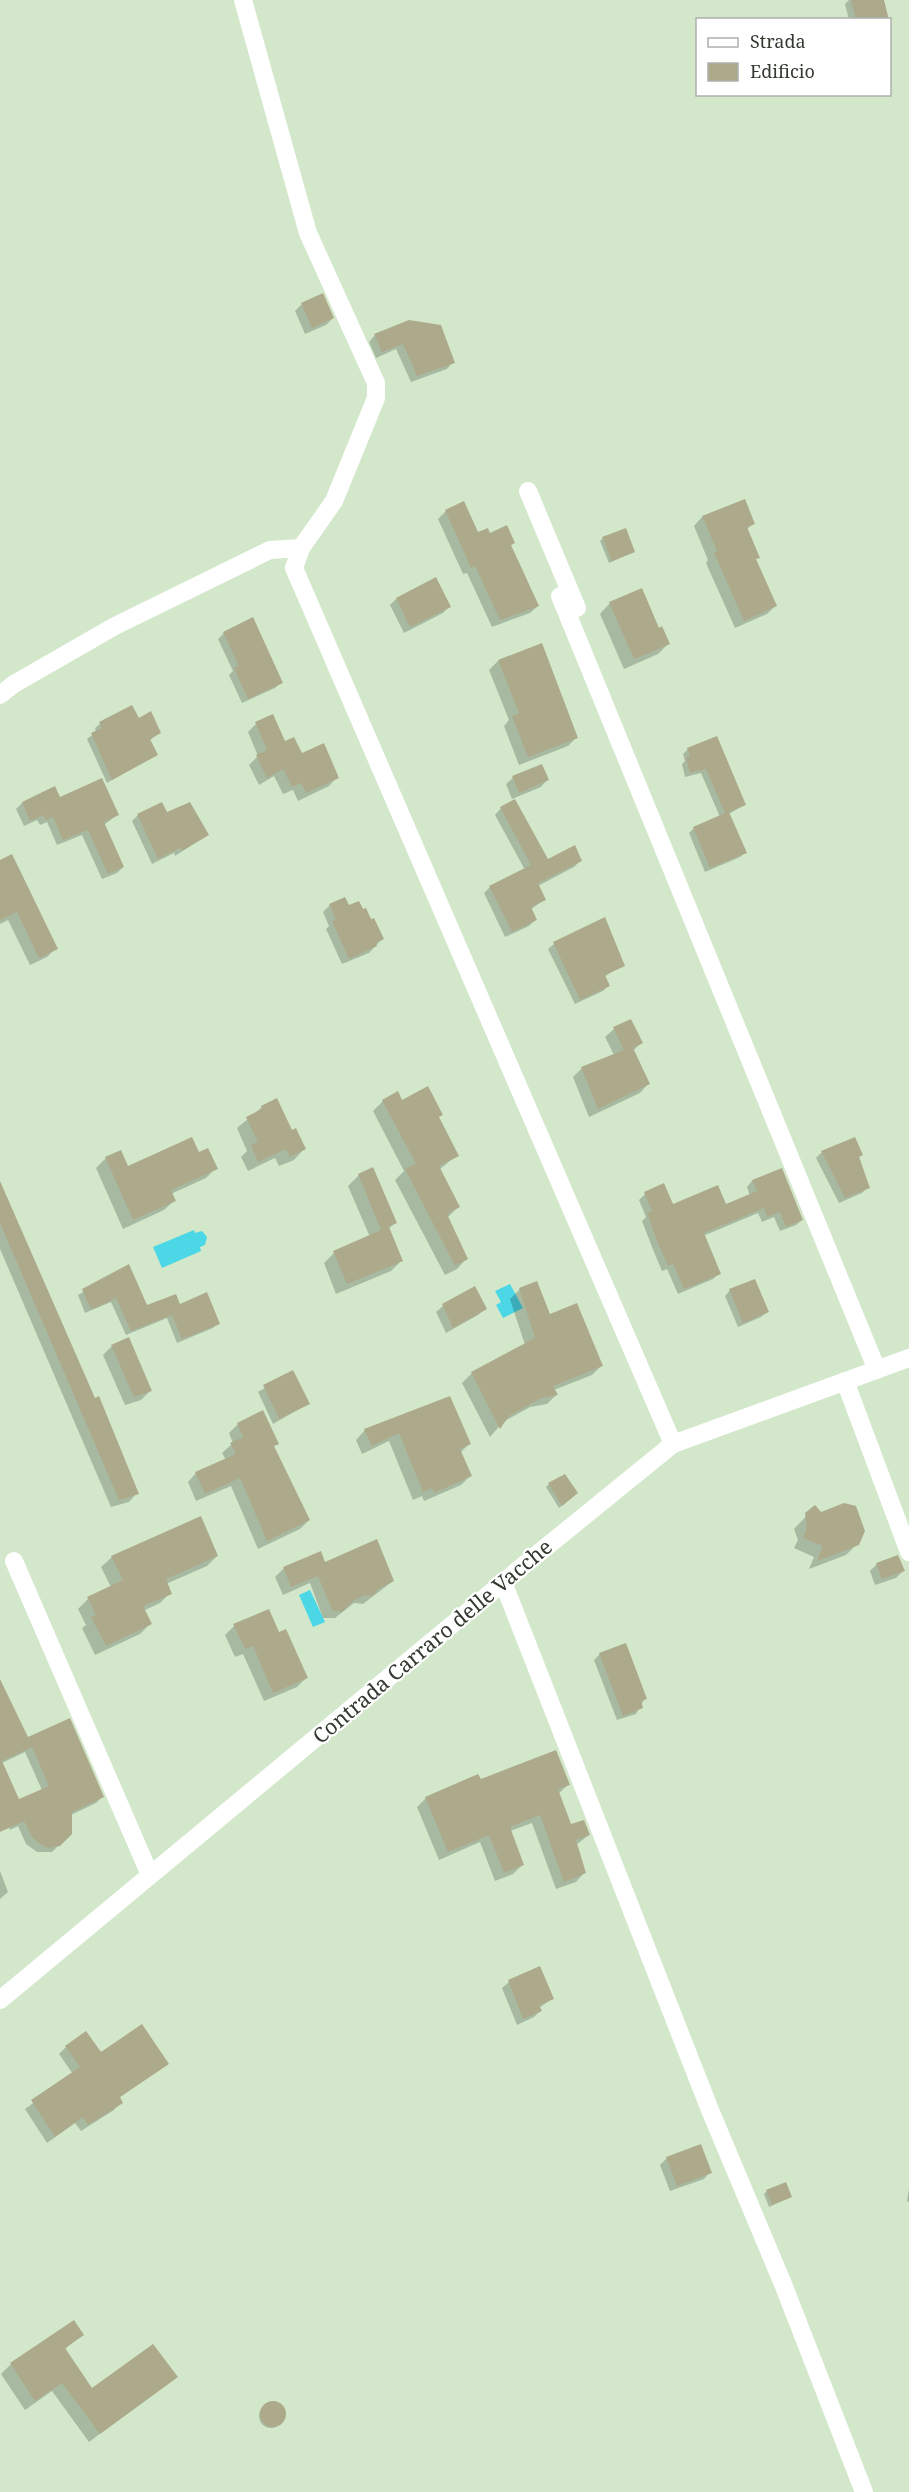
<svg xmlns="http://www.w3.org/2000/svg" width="909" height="2492" viewBox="0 0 909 2492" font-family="'Noto Serif',serif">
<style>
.water{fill:#4bd7e6}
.shadow{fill:#0003}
.building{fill:#adaa8b;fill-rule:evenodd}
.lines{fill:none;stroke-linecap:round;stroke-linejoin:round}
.minor{stroke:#fff;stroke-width:18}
.labels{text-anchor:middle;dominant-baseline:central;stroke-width:4.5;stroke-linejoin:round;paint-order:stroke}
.street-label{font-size:21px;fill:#323a2f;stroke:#fff}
</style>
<rect width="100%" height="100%" fill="#d3e8cb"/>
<g class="water">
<path d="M 194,1230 L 195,1233 L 202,1231 L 207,1237 L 205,1245 L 200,1247 L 201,1251 L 162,1268 L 153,1247 Z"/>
<path d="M 510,1284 L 523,1308 L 503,1318 L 496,1305 L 501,1302 L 495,1291 Z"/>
<path d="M 310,1590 L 325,1622 L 313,1627 L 299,1595 Z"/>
</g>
<g class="shadow">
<path d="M 849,0 L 880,0 L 887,20 L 849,20 L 845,4 Z"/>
<path d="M 302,304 L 333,318 L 326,325 L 305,334 L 295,311 Z"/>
<path d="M 409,322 L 453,362 L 447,369 L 411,382 L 396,349 L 376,358 L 369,342 L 375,335 Z"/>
<path d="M 744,501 L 753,524 L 746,530 L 758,557 L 755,560 L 776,605 L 767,614 L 735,628 L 706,563 L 708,560 L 694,526 L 702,517 Z"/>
<path d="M 446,511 L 477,534 L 514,543 L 510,546 L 538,606 L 530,613 L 492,627 L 467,573 L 463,574 L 438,519 Z"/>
<path d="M 603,538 L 634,552 L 609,563 L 600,541 Z"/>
<path d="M 396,599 L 449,607 L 443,613 L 404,633 L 390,605 Z"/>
<path d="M 610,603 L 659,630 L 668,644 L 658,654 L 624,669 L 600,614 Z"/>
<path d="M 224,633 L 281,682 L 275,688 L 242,703 L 229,675 L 233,671 L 218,639 Z"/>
<path d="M 541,645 L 577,737 L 568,746 L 519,765 L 504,726 L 509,720 L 489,670 L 498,661 Z"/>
<path d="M 131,707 L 139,720 L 159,733 L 149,741 L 156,755 L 107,783 L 87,739 L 96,732 L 95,728 L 100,724 Z"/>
<path d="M 256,724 L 302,755 L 337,777 L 329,786 L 298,801 L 293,790 L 283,794 L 274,776 L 259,785 L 249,765 L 258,756 L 248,732 Z"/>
<path d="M 688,749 L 744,805 L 729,814 L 745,852 L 740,857 L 705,872 L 689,833 L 694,828 L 720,817 L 701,773 L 685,777 L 682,764 L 685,761 L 683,754 Z"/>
<path d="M 541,766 L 547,780 L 541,787 L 512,799 L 506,784 L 513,778 Z"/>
<path d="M 54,788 L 59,799 L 117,815 L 104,825 L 123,867 L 117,873 L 102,879 L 82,835 L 57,845 L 47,822 L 40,825 L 37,820 L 24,826 L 16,809 L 22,803 Z"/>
<path d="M 501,808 L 547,861 L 580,861 L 574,867 L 538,886 L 545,899 L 530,910 L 535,920 L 529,926 L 505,937 L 484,893 L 490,887 L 525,870 L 495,815 Z"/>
<path d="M 138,815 L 207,835 L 175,856 L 174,853 L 152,864 L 132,821 Z"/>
<path d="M 0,862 L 56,948 L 47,957 L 30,965 L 8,920 L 0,924 Z"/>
<path d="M 330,905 L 349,907 L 382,939 L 369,953 L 342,964 L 326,929 L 329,926 L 323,912 Z"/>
<path d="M 604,919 L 623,965 L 604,977 L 608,986 L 603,991 L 575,1004 L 548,949 L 554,944 Z"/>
<path d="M 614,1029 L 641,1043 L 633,1051 L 648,1084 L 640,1093 L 589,1117 L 573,1077 L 582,1068 L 614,1055 L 605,1037 Z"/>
<path d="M 383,1101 L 401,1102 L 438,1118 L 457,1155 L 439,1170 L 458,1207 L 447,1218 L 467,1258 L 457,1269 L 445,1275 L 395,1180 L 404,1171 L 373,1111 Z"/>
<path d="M 262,1107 L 292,1132 L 304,1149 L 294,1160 L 279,1166 L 275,1158 L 248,1171 L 241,1157 L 247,1151 L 237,1128 Z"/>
<path d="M 854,1139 L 868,1187 L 862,1193 L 839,1203 L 816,1158 L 822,1152 Z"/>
<path d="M 198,1154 L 216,1168 L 206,1178 L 171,1194 L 174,1201 L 164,1210 L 123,1229 L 96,1168 L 106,1158 L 127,1168 Z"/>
<path d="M 781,1170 L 802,1220 L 796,1225 L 780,1231 L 774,1217 L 762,1222 L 758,1213 L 703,1236 L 719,1274 L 713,1279 L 678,1294 L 667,1269 L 662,1271 L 652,1247 L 642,1221 L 646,1217 L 639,1200 L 645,1194 L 663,1185 L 672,1206 L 725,1206 L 750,1196 L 747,1187 L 752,1181 Z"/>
<path d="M 359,1175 L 395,1223 L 388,1229 L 401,1261 L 391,1271 L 336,1294 L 324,1263 L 334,1253 L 370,1237 L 348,1186 Z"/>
<path d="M 0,1206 L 137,1493 L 129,1502 L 111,1507 L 0,1249 Z"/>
<path d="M 128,1266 L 147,1307 L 179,1306 L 218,1323 L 213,1328 L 177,1343 L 167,1318 L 126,1335 L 111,1302 L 85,1313 L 78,1295 Z"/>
<path d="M 536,1283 L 549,1316 L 601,1366 L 592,1375 L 554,1390 L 556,1395 L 547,1404 L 530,1407 L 503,1422 L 490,1437 L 462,1383 L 472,1373 L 525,1345 L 510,1299 L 519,1290 Z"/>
<path d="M 730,1290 L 767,1312 L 761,1317 L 738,1327 L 725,1296 Z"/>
<path d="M 443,1306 L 485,1309 L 478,1315 L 446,1333 L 436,1312 Z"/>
<path d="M 112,1346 L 150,1391 L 141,1400 L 125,1405 L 103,1355 Z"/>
<path d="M 292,1372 L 308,1404 L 273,1424 L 258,1392 Z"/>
<path d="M 449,1397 L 469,1444 L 460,1453 L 470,1476 L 461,1485 L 424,1501 L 422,1496 L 413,1500 L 389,1441 L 362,1454 L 356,1440 L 365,1430 Z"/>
<path d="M 262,1413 L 277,1444 L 273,1447 L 309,1520 L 300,1529 L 258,1549 L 231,1486 L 196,1501 L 188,1482 L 196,1473 L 226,1460 L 222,1453 L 233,1443 L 229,1433 L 238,1424 Z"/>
<path d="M 549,1484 L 573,1496 L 559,1508 L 546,1487 Z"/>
<path d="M 815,1507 L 857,1544 L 846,1555 L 809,1569 L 814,1557 L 794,1548 L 798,1540 L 794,1529 Z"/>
<path d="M 201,1518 L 217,1556 L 207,1566 L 166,1584 L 170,1593 L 160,1603 L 143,1611 L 150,1624 L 140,1634 L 95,1655 L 82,1628 L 86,1625 L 78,1609 L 88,1599 L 111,1587 L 101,1567 L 112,1557 Z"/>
<path d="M 324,1564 L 393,1581 L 363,1604 L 354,1603 L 335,1618 L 323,1618 L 310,1583 L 283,1595 L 275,1577 L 284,1568 Z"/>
<path d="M 877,1564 L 903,1571 L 896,1578 L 875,1585 L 870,1571 Z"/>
<path d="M 234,1626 L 278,1634 L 306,1678 L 297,1687 L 264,1701 L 243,1654 L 235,1657 L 225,1635 Z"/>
<path d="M 600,1654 L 645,1698 L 636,1714 L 617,1720 L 594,1660 Z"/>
<path d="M 0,1694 L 27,1739 L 102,1797 L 96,1803 L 71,1815 L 71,1833 L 52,1852 L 37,1852 L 26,1844 L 18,1826 L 10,1830 L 3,1812 L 42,1790 L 25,1752 L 0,1764 Z"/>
<path d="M 480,1781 L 568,1785 L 558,1794 L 571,1826 L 589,1835 L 576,1845 L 584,1873 L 576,1882 L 556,1889 L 532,1823 L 510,1831 L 522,1865 L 513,1874 L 495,1881 L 480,1842 L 439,1860 L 417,1807 L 426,1798 Z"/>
<path d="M 0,1871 L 8,1892 L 0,1899 Z"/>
<path d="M 539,1968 L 552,1999 L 539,2008 L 540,2011 L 534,2017 L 517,2025 L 502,1988 L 509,1982 Z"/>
<path d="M 66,2047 L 101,2054 L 167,2063 L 119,2098 L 121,2102 L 114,2110 L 81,2131 L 75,2123 L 47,2143 L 25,2109 L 73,2074 L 59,2054 Z"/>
<path d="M 667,2158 L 710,2172 L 704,2179 L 670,2191 L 660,2165 Z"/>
<path d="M 909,2188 L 909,2202 L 907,2201 Z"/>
<path d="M 767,2191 L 791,2197 L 769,2207 L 764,2194 Z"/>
<path d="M 74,2322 L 82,2335 L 65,2349 L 92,2390 L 176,2377 L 89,2442 L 52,2391 L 25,2410 L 1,2374 L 11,2364 Z"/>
<circle cx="271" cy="2416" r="12"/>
</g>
<g class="building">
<path d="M 851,0 L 884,0 L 889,20 L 856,20 Z"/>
<path d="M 323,293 L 334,318 L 312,328 L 301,303 Z"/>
<path d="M 409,320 L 441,325 L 455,363 L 417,376 L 403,344 L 382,352 L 374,334 Z"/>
<path d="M 745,499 L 755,524 L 747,527 L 760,558 L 756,559 L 777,606 L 744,621 L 714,553 L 717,551 L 702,516 Z"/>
<path d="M 464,501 L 478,532 L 488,528 L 490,533 L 507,525 L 515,543 L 511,545 L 539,606 L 500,620 L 475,566 L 471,568 L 445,510 Z"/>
<path d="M 626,528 L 635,552 L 612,561 L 602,537 Z"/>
<path d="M 436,577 L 451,607 L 410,627 L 396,598 Z"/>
<path d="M 642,588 L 659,628 L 662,626 L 670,644 L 634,659 L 609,602 Z"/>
<path d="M 253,617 L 283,683 L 248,699 L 234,668 L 239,666 L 223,632 Z"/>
<path d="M 542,643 L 578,738 L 528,757 L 512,716 L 519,713 L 498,660 Z"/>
<path d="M 132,705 L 139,718 L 151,711 L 161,733 L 150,739 L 158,755 L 112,780 L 91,733 L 102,728 L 99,722 Z"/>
<path d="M 273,714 L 285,741 L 294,737 L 302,753 L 324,743 L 339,778 L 306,793 L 301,783 L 292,787 L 283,769 L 267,778 L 256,755 L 267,750 L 255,722 Z"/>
<path d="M 717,736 L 746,805 L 729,812 L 747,853 L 710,868 L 693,827 L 725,813 L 706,769 L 690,773 L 686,758 L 690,756 L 687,748 Z"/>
<path d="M 542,764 L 549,780 L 519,793 L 512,776 Z"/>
<path d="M 102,778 L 119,815 L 104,822 L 124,867 L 108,874 L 88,830 L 63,840 L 53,817 L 46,820 L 43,815 L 30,821 L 22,802 L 55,786 L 60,797 Z"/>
<path d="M 515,799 L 548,859 L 575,845 L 582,861 L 538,883 L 546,900 L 531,907 L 537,920 L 512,932 L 489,886 L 531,865 L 500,807 Z"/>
<path d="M 162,802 L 167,812 L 190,802 L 209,835 L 182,851 L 180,848 L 158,859 L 137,814 Z"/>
<path d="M 12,854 L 58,949 L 39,958 L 17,912 L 0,920 L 0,860 Z"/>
<path d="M 345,897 L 349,905 L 359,901 L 363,909 L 366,908 L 371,919 L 374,918 L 384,939 L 376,943 L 377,946 L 349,959 L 332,921 L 336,919 L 329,904 Z"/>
<path d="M 605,917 L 625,966 L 605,975 L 610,986 L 580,1000 L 553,942 Z"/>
<path d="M 631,1019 L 643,1043 L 633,1048 L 650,1084 L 598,1109 L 581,1067 L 624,1050 L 613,1027 Z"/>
<path d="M 428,1086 L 443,1115 L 439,1117 L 459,1156 L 439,1166 L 460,1207 L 447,1214 L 468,1259 L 455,1266 L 405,1169 L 416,1164 L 382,1100 L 398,1091 L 402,1100 Z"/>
<path d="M 277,1098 L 292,1130 L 296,1128 L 306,1149 L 290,1157 L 286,1149 L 258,1162 L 251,1145 L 258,1142 L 246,1117 L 262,1109 L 261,1106 Z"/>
<path d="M 192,1137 L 199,1152 L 208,1148 L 218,1169 L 171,1190 L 176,1201 L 133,1220 L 105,1157 L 121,1150 L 128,1166 Z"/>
<path d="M 855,1137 L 863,1155 L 859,1157 L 870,1188 L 845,1198 L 821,1151 Z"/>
<path d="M 373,1167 L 397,1223 L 386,1228 L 389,1227 L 403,1261 L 347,1284 L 333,1251 L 381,1230 L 358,1174 Z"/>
<path d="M 782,1168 L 803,1220 L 786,1227 L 780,1212 L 767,1217 L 764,1208 L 704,1233 L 721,1274 L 684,1289 L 673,1264 L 668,1266 L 657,1241 L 647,1213 L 652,1211 L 644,1192 L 664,1183 L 673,1204 L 718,1185 L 726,1204 L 757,1191 L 752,1180 Z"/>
<path d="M 0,1181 L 95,1398 L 99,1396 L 139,1494 L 119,1500 L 0,1223 Z"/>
<path d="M 129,1264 L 147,1305 L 176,1294 L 180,1304 L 207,1292 L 220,1324 L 182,1339 L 172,1315 L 131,1331 L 116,1298 L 95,1308 L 90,1308 L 82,1289 Z"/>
<path d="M 755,1279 L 769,1312 L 743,1323 L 729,1289 Z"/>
<path d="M 537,1281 L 550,1314 L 577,1303 L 603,1366 L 553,1386 L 558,1395 L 541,1398 L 509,1416 L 500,1429 L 471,1372 L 535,1338 L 519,1288 Z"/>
<path d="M 475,1286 L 487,1309 L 453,1328 L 442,1304 Z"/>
<path d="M 129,1337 L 152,1391 L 134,1397 L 111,1345 Z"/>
<path d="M 293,1370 L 310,1404 L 279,1419 L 263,1385 Z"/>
<path d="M 450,1396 L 471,1444 L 460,1449 L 472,1476 L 434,1493 L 432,1488 L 423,1492 L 399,1433 L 372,1446 L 364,1429 Z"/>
<path d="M 263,1410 L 279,1444 L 274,1446 L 310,1520 L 267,1541 L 240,1478 L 205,1494 L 195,1472 L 236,1454 L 230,1443 L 243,1437 L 237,1423 Z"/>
<path d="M 565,1474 L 578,1493 L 562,1506 L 548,1483 Z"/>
<path d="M 844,1503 L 856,1506 L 865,1531 L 859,1545 L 817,1561 L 823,1546 L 803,1538 L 807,1528 L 805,1513 L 815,1505 L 821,1512 Z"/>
<path d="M 201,1516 L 218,1556 L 166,1579 L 172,1594 L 143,1606 L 152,1624 L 106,1646 L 91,1617 L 96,1615 L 87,1597 L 123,1580 L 111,1556 Z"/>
<path d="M 377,1539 L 394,1581 L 378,1589 L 373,1596 L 364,1595 L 353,1601 L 342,1612 L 332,1610 L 318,1576 L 291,1587 L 283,1567 L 321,1551 L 325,1562 Z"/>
<path d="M 898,1555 L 905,1571 L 882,1579 L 876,1563 Z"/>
<path d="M 269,1609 L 279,1632 L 286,1629 L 308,1678 L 273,1693 L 253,1646 L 245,1649 L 233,1624 Z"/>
<path d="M 626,1643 L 647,1699 L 641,1701 L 643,1708 L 623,1716 L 599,1653 Z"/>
<path d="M 0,1679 L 28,1737 L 70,1718 L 104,1797 L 72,1812 L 72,1834 L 60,1846 L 48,1848 L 40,1844 L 32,1837 L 24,1821 L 0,1832 ZM 32,1747 L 49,1786 L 19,1799 L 2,1761 Z"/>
<path d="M 556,1750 L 570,1785 L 558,1789 L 571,1824 L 584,1820 L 590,1835 L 576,1840 L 586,1873 L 564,1882 L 540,1815 L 510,1827 L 524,1865 L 504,1873 L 489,1835 L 448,1852 L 425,1797 L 478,1774 L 481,1779 Z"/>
<path d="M 540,1966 L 554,1999 L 539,2005 L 542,2011 L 523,2019 L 508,1980 Z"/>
<path d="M 142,2024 L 169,2064 L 120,2097 L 123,2103 L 88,2125 L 83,2117 L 55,2137 L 31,2100 L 80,2067 L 65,2046 L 86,2031 L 101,2052 Z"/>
<path d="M 701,2144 L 712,2173 L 677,2186 L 666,2157 Z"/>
<path d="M 786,2182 L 792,2197 L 772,2205 L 766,2190 Z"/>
<path d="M 74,2320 L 84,2335 L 65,2348 L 92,2388 L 153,2344 L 178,2377 L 100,2434 L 62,2383 L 35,2401 L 10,2363 Z"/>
<circle cx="273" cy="2414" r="13"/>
</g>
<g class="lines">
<g class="minor">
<path d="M 243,0 L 308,233 L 376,383 L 376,398 L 334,501 L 301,548 L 294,568 L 673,1444"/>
<path d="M 528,491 L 577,608"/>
<path d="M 560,596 L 877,1370"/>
<path d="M 0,695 L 14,684 L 115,626 L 270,550 L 301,548"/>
<path d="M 845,1381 L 909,1552"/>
<path d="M 14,1561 L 150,1875"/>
<path d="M 503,1582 L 710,2110 L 783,2284 L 864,2492"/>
<path d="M 0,2000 L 524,1565 L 673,1444 L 909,1358"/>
</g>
</g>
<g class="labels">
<g class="street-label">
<text transform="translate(432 1641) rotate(-40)">Contrada Carraro delle Vacche</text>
</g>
</g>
<rect x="696" y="18" width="195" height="78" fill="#ffffff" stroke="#adb0ac" stroke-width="1.5"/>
<rect x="708" y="38" width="30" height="9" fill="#ffffff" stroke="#adb0ac" stroke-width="1.5"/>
<text x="750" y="48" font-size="18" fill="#323a2f">Strada</text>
<rect x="708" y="63" width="30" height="18" fill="#adaa8b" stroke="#adb0ac" stroke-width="1.5"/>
<text x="750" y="78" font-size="18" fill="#323a2f">Edificio</text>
</svg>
